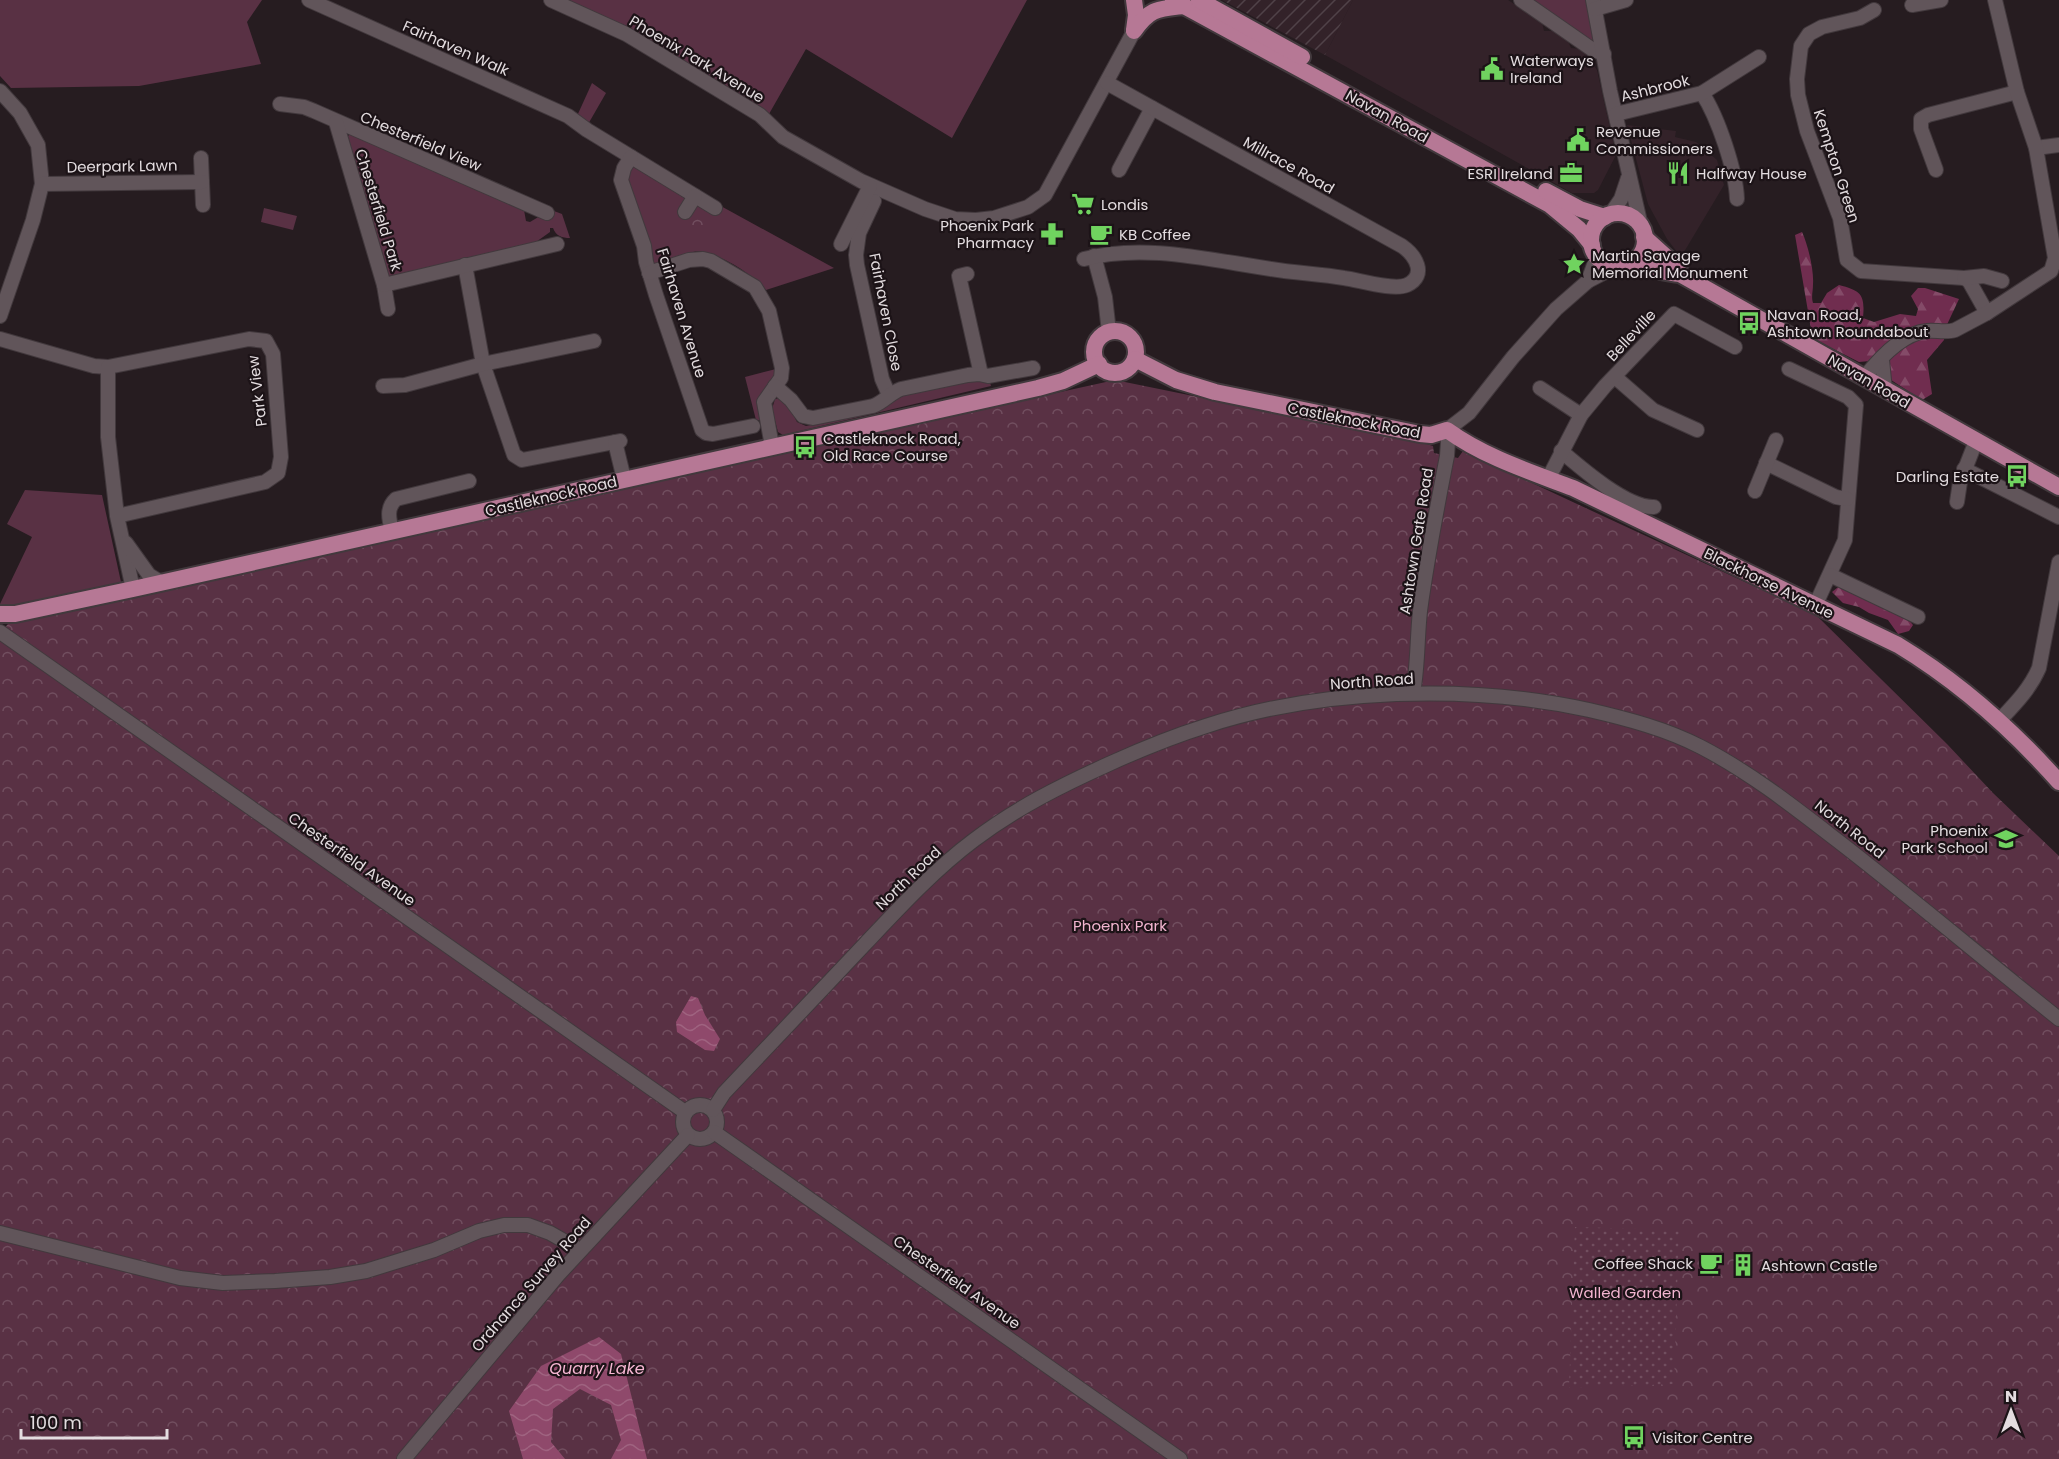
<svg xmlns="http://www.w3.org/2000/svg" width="2059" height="1459" viewBox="0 0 2059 1459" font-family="Poppins,sans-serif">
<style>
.built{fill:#332229}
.industrial{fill:url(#industrial-furrows)}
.grass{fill:#593144}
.forest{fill:url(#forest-firs)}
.park{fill:url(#park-crowns)}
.garden{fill:url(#garden-dots)}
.water{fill:url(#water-waves)}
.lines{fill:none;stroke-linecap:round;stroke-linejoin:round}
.minor-casing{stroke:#42393d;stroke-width:16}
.major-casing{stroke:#42393d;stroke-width:20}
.minor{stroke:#61555a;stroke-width:14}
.major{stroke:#b67895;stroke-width:16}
.labels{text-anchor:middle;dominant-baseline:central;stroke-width:4.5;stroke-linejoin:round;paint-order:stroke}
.street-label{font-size:15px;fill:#e3dcdf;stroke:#1c1317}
.poi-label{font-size:15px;fill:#e3dcdf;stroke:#1c1317;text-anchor:start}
.park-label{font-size:15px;fill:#f3b5d0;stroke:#1c1317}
.water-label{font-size:16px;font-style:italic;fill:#f6b7d3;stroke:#1c1317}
</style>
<defs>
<pattern id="industrial-furrows" width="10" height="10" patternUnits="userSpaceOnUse" patternTransform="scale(1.5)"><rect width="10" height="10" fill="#332229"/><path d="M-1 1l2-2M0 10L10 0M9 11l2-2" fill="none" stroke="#504248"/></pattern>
<pattern id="forest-firs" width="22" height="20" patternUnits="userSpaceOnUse" patternTransform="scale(1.5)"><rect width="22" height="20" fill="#702d4f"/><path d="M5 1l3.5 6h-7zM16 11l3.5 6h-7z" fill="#844b68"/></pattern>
<pattern id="park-crowns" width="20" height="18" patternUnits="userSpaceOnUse" patternTransform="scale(1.5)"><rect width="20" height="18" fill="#593144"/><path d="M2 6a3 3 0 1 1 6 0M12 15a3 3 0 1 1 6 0" fill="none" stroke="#714e5f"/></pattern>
<pattern id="garden-dots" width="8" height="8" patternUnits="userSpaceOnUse" patternTransform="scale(1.5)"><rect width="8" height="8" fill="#593144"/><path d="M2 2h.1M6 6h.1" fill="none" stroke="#714e5f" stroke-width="1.8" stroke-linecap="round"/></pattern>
<pattern id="water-waves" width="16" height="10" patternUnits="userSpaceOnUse" patternTransform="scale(1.5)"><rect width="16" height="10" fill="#8f496b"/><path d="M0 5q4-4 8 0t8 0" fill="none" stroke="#9f6380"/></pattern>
</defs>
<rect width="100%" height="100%" fill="#261c20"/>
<g class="built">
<path d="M 1353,0 L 1508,0 L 1542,22 L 1544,31 L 1555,31 L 1567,39 L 1571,48 L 1582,49 L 1597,70 L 1616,155 L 1598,190 L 1594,193 L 1572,193 L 1325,55 Z"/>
<path d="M 1627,125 L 1676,131 L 1675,137 L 1696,142 L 1717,160 L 1724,185 L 1681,257 L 1667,239 L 1648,204 Z"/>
</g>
<path class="industrial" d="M 1222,0 L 1353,0 L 1325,55 Z"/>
<g class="grass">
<path d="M 0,0 L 262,0 L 247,22 L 261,64 L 139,86 L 11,88 L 0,76 Z"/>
<path d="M 560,0 L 1027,0 L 952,138 L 806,49 L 769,114 Z"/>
<path d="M 1529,0 L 1589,0 L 1601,49 Z"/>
<path d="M 592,83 L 606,93 L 587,126 L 577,116 Z"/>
<path d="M 349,135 L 356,135 L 524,210 L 526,221 L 530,222 L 540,216 L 551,218 L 554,211 L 562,214 L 570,238 C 562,238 556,236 553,228 L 550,228 L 550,232 L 536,242 L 457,261 L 394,278 L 386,275 L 346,138 Z"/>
<path d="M 634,164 L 697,203 L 719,205 L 834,268 L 766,290 C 754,275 713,248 693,252 C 679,254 666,264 652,264 L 626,174 Z"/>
<path d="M 264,208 L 297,216 L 293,230 L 261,222 Z"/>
<path d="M 776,369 C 775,380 769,381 764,390 C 758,399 760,409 761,420 L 756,420 L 745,377 Z"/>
<path d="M 974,380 L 990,382 L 991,386 L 783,435 L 778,432 L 772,409 L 775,399 L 780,398 L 791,410 L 797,422 L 806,426 L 878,410 L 898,396 Z"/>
<path d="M 25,490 L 102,495 L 121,582 L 115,586 L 12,607 L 0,604 L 32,537 L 7,524 Z"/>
</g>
<g class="forest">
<path d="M 1802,232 C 1808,245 1814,270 1813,284 C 1813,292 1811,296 1813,303 L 1821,303 L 1827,293 L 1839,285 C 1862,291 1865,295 1863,318 L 1874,322 L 1900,314 L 1916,316 L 1918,309 L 1911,296 L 1918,288 L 1925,288 L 1959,299 L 1944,331 L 1944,340 L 1927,360 L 1932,394 L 1922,400 L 1888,378 L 1870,361 L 1859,362 L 1808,336 L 1811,329 L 1795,235 Z"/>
<path d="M 1842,584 L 1905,616 L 1913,625 L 1909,631 L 1898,634 L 1888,620 L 1869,613 L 1859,607 L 1843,603 L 1832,592 Z"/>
</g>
<g class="park">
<path d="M 711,213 L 705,227 L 705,243 L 696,232 L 677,218 L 679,216 L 702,217 Z"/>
<path d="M 1115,380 L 1423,443 L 1433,446 L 1434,453 L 1458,458 L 1463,451 L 1816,615 L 1947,744 L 1993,793 L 2059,856 L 2059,1459 L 0,1459 L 0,633 L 8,624 Z"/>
</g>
<path class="garden" d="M 1575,1227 L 1679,1230 L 1674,1384 L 1569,1388 Z"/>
<g class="water">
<path d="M 691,996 L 698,998 L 705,1015 L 720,1039 L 714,1051 L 705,1050 L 677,1032 L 676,1022 Z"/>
<path d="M 599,1337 L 621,1354 L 647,1459 L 611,1459 L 621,1440 L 611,1405 L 580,1389 L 553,1409 L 551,1442 L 565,1459 L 523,1459 L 509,1411 L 541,1366 Z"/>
</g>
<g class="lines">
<g class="minor-casing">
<g id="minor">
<path d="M 309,0 L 568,116 L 587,130 L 715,208"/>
<path d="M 551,0 L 626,34 L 760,115 L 783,137 L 861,181 L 925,209 L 955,219 L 976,220 L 994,218 L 1028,207 L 1045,195 L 1134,31"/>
<path d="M 1521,0 L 1593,50 L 1604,54"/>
<path d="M 1593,0 L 1610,91 L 1641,226"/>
<path d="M 1912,5 L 1941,0"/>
<path d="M 1595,9 L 1626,0"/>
<path d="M 1874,10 L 1860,18 L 1822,27 L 1809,34 L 1801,46 L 1797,79 L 1798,95 L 1807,131 L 1840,218 L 1847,260 L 1861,271 L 1964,278 L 1969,281 L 1987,313"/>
<path d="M 0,91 L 20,113 L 38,145 L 42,184 L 33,220 L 0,316"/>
<path d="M 1702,93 C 1718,117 1736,171 1737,199"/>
<path d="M 280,104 L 304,107 L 314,111 L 547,213"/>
<path d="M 1616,114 L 1702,93 L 1759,57"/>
<path d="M 336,122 L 384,285 L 388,309"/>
<path d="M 2036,148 L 2059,145"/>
<path d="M 631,157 L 624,168 L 621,180 L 644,246 L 646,262 L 656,295 L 702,430 L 706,433 L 713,434 L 753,426"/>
<path d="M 201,158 L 203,205"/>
<path d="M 1119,170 L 1152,108"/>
<path d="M 1936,170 L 1921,129 L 1921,119 L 1928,115 L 2017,92"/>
<path d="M 42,184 L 202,182"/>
<path d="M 874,201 L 859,233 L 856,255 L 857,265 L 882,379 L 889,395"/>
<path d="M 685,212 L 695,196"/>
<path d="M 1610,215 L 1621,199 L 1628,178"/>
<path d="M 841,244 L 870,186"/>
<path d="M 1094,256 L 1105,297 L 1109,332"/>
<path d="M 1084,259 C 1144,243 1210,260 1271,269 C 1295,273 1319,274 1344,278 C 1359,280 1393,291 1407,285 C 1428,275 1415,255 1402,246 L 1107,83"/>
<path d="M 465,265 L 483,364 L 514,455 L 522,460 L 620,441"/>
<path d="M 649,273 L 689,260 L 703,259 L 711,261 L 755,287 L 769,311 L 782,368 L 781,378 L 764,402 L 772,446"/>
<path d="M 967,274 L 959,276 L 980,370 L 979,374"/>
<path d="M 1964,278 L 1984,276 L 2002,281"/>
<path d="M 1588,281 L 1597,257"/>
<path d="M 384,285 L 557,244"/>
<path d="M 0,339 L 94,366 L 108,367"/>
<path d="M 1882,360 L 1885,390"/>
<path d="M 1789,369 L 1848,397 L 1856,405 L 1845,540 L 1815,606"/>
<path d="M 1615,377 L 1653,410 L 1697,430"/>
<path d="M 1864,378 C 1878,360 1902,333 1927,331 C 1936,330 1946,333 1955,330 L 1987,313 L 2051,271 L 2055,258 L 2036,148 L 2017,92 L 1995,0"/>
<path d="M 383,386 L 405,385 L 483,364 L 594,341"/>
<path d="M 775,386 L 791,400 L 803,416 L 813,418 L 873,406 C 884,402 890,393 901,389 L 968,375 L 979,374 L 988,376 L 1033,368"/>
<path d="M 1540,388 L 1581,415"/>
<path d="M 615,442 L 624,479"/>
<path d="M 1561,451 C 1582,469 1627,508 1654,507"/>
<path d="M 1766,463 L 1836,497 L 1847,499"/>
<path d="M 1964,469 L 2059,517"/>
<path d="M 1548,479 L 1581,415 L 1605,386 L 1674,314 L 1735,347"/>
<path d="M 1755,491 L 1776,440"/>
<path d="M 1957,502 L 1960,482 L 1976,441"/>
<path d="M 117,516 L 108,437 L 108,367 L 249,339 L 266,341 L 273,354 L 281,457 L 278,473 L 265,482 L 117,516 L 133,589"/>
<path d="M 392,531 C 389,519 386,508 396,499 L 469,481"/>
<path d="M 126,543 L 149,575 L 162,583"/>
<path d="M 1830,575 L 1918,617"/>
<path d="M 0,632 L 685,1112"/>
<path d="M 1413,693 C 1418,665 1417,639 1420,611 C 1427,559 1437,507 1447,456 L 1448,442 L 1447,430 L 1469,413 L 1513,357 L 1556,309 L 1588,281 L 1615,267"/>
<path d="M 1999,721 C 2015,704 2030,689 2039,668 L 2059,562"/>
<circle cx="700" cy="1122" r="17"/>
<path d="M 713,1110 L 724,1093 C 771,1043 818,993 865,944 C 899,908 934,870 974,840 C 1016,808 1062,785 1111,763 C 1142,749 1174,736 1206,726 C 1321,688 1471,684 1589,710 C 1628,719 1666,729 1701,747 C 1751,773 1794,807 1838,841 C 1913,899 1985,960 2059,1019"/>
<path d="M 714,1132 L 1180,1459"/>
<path d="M 0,1233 L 180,1278 L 223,1283 L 275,1281 L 330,1277 L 366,1271 L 434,1250 L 479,1231 L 504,1225 L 528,1225 L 550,1233 L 580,1250"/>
<path d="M 404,1459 L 558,1275 L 688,1135"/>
</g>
</g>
<g class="major-casing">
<g id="major">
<path d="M 1134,0 L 1136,15 L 1134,30"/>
<path d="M 1173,0 L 1550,205 L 1579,229 L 1592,245"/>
<path d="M 1199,0 L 1302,57"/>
<path d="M 1134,31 C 1150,8 1158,9 1184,6"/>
<path d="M 1546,191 L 1580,209 L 1605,217"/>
<circle cx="1618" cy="240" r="27"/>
<path d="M 1644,237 L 1674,264 L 1680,274"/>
<path d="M 1628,265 C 1646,265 1662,273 1680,274 L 2059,487"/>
<circle cx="1115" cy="352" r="21"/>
<path d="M 1135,359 L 1176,380 L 1215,392 L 1420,434 L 1431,435 L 1447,430 C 1484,457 1531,472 1573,488 L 1898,645 C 1959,682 2012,729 2059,782"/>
<path d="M 0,614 L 15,614 L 133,589 L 1038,388 L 1063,381 L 1099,364"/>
</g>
</g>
<use href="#minor" class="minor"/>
<use href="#major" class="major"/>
</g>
<defs>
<g id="civic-bare" transform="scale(1.8)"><path d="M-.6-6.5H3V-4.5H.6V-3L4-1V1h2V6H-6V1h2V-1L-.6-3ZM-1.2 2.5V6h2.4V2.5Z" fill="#70d35f" stroke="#1c1317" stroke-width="2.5" paint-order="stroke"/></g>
<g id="office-bare" transform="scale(1.8)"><path d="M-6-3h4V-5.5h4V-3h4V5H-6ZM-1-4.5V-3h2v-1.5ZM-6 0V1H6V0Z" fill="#70d35f" stroke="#1c1317" stroke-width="2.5" paint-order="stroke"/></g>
<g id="restaurant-bare" transform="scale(1.8)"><path d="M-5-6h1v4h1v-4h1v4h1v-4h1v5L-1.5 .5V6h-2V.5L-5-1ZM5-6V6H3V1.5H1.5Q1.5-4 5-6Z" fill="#70d35f" stroke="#1c1317" stroke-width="2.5" paint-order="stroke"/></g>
<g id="supermarket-bare" transform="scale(1.8)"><path d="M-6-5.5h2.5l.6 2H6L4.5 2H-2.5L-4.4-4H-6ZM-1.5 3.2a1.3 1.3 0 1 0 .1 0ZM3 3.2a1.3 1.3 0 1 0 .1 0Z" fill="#70d35f" stroke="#1c1317" stroke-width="2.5" paint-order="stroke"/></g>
<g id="pharmacy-bare" transform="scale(1.8)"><path d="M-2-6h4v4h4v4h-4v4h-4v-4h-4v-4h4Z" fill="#70d35f" stroke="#1c1317" stroke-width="2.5" paint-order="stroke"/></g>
<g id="cafe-bare" transform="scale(1.8)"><path d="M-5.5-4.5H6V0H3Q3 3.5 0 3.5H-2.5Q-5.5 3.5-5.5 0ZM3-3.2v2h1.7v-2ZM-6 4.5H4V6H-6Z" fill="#70d35f" stroke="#1c1317" stroke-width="2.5" paint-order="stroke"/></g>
<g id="sight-bare" transform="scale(1.8)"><path d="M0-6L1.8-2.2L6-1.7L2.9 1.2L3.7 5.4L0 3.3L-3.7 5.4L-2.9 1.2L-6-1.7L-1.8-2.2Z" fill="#70d35f" stroke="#1c1317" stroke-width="2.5" paint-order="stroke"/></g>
<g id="bus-bare" transform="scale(1.8)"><path d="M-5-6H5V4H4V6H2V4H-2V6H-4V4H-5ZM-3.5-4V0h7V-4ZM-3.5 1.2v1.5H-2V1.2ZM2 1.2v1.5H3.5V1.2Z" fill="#70d35f" stroke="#1c1317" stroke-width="2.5" paint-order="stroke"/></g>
<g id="school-bare" transform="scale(1.8)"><path d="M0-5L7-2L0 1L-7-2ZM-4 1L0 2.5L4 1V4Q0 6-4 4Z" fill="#70d35f" stroke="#1c1317" stroke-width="2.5" paint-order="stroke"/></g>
<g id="building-bare" transform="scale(1.8)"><path d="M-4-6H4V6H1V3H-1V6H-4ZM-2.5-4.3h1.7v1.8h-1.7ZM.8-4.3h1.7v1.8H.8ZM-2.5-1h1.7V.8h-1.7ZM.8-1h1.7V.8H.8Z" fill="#70d35f" stroke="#1c1317" stroke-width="2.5" paint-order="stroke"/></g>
</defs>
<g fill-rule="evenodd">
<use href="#civic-bare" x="1492" y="69"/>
<use href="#civic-bare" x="1578" y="140"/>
<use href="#office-bare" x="1571" y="173"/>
<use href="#restaurant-bare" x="1678" y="173"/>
<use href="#supermarket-bare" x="1083" y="204"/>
<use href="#pharmacy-bare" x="1052" y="234"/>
<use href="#cafe-bare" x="1101" y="234"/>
<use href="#sight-bare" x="1574" y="264"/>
<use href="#bus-bare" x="1749" y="323"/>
<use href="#bus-bare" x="805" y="447"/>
<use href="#bus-bare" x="2017" y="476"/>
<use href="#school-bare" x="2006" y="839"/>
<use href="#cafe-bare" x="1711" y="1263"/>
<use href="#building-bare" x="1743" y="1265"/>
<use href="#bus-bare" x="1634" y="1437"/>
</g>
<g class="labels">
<g class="street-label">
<text transform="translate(456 48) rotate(24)">Fairhaven Walk</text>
<text transform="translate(697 59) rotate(31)">Phoenix Park Avenue</text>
<text transform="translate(1655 88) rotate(-14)">Ashbrook</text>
<text transform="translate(1387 116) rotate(29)">Navan Road</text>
<text transform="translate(421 141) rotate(23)">Chesterfield View</text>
<text transform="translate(1289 165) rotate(29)">Millrace Road</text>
<text transform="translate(122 166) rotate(-1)">Deerpark Lawn</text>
<text transform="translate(1837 166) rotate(72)">Kempton Green</text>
<text transform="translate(379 210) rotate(73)">Chesterfield Park</text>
<text transform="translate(886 312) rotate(79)">Fairhaven Close</text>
<text transform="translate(682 313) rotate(73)">Fairhaven Avenue</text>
<text transform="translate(1631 335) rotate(-47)">Belleville</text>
<text transform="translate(1869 381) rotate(30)">Navan Road</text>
<text transform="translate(257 391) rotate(-97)">Park View</text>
<text transform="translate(1354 420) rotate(11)">Castleknock Road</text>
<text transform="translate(551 496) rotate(-13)">Castleknock Road</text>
<text transform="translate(1416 541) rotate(-81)">Ashtown Gate Road</text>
<text transform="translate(1769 583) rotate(26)">Blackhorse Avenue</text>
<text transform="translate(1372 681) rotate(-4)">North Road</text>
<text transform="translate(1850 829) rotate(38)">North Road</text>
<text transform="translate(352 859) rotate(35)">Chesterfield Avenue</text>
<text transform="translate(908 878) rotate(-44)">North Road</text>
<text transform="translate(957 1282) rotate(35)">Chesterfield Avenue</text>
<text transform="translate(531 1284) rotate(-49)">Ordnance Survey Road</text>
</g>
<g class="poi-label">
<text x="1510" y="60">Waterways<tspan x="1510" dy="17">Ireland</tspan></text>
<text x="1596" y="131">Revenue<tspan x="1596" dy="17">Commissioners</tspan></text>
<text x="1553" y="173" text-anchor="end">ESRI Ireland</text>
<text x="1696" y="173">Halfway House</text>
<text x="1101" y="204">Londis</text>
<text x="1034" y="225" text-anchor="end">Phoenix Park<tspan x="1034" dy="17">Pharmacy</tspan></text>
<text x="1119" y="234">KB Coffee</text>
<text x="1592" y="255">Martin Savage<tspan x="1592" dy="17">Memorial Monument</tspan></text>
<text x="1767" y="314">Navan Road,<tspan x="1767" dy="17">Ashtown Roundabout</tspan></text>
<text x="823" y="438">Castleknock Road,<tspan x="823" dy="17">Old Race Course</tspan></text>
<text x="1999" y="476" text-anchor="end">Darling Estate</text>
<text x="1988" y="830" text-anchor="end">Phoenix<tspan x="1988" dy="17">Park School</tspan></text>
<text x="1693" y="1263" text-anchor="end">Coffee Shack</text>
<text x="1761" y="1265">Ashtown Castle</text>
<text x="1652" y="1437">Visitor Centre</text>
</g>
<g class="park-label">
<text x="1120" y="925">Phoenix Park</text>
<text x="1625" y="1292">Walled Garden</text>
</g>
<g class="water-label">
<text x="597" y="1368">Quarry Lake</text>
</g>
</g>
<g transform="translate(2011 1411)" stroke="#1c1317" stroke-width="4.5" paint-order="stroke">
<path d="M0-4.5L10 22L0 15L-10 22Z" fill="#e3dcdf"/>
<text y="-9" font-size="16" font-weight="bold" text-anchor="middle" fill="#e3dcdf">N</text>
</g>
<path d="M21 1429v9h146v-9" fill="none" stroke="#e3dcdf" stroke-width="3"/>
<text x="30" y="1429" font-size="18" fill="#e3dcdf" stroke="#1c1317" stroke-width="4.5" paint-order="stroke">100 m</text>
</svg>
